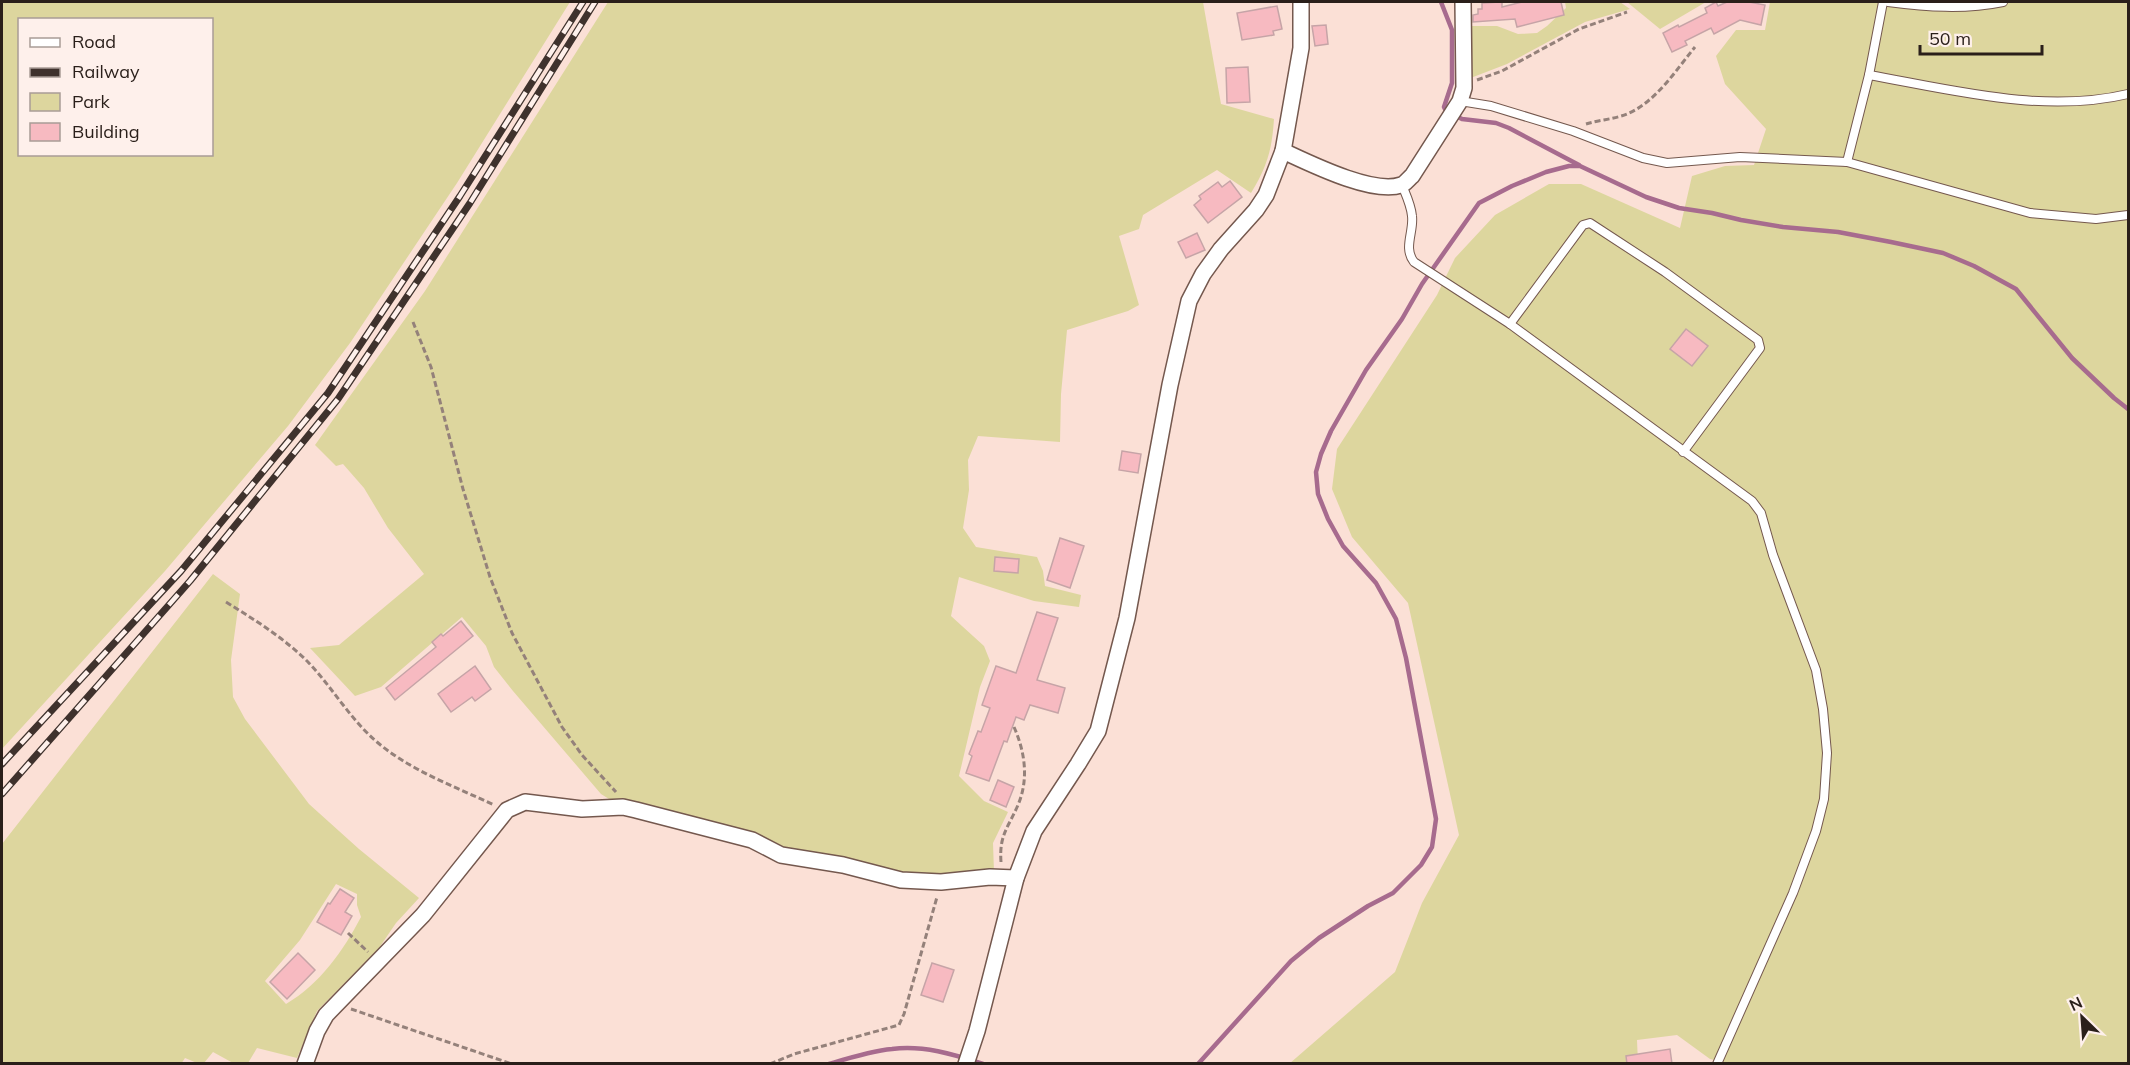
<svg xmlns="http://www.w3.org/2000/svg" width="2130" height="1065" viewBox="0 0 2130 1065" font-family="Mulish,sans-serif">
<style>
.green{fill:#ddd69e;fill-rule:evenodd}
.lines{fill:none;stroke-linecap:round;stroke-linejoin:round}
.stream{stroke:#a76b8e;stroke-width:4.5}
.building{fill:#f7bac1;stroke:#c6a4a7;stroke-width:1.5}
.service-casing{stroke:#74584e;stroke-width:10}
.minor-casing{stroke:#74584e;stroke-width:18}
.path{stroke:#94817a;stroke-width:3;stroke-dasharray:6 3;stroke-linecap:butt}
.service{stroke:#fff;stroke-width:8}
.minor{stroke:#fff;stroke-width:15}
.rail-casing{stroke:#3f322d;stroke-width:7}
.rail{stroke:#fef0eb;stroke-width:4.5;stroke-dasharray:14;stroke-linecap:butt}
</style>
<rect width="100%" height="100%" fill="#fbe0d6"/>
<g class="green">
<path d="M 2,2 L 570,2 L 457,183 L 350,343 L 288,426 L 165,571 L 2,749 ZM 20,20 L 212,20 L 212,154 L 20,154 Z"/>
<path d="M 608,2 L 1203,2 L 1221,104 L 1274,119 C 1272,150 1267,167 1251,193 L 1217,170 L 1143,215 L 1139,229 L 1119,236 L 1139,305 L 1128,311 L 1067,330 L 1061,394 L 1060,442 L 978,436 L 968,460 L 969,490 L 963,528 L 976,547 L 1037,557 L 1043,571 L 1045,586 L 1081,595 L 1079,607 L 1034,601 L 959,577 L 951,616 L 984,646 L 990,661 L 980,687 L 959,776 L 984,801 L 1008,812 L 993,843 L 994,872 L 939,877 L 904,875 L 782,850 L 661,811 L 609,799 L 601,794 L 513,691 L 494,667 L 486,646 L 462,617 L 381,687 L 355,696 L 310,648 L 339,645 L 424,574 L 388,528 L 364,488 L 343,464 L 336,466 L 315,445 L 425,291 Z"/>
<path d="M 1565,2 L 1599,2 L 1600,3 L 1620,2 L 1630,9 L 1585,22 L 1507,64 L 1468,79 L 1470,26 L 1497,26 L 1518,34 L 1537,33 L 1547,26 L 1566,8 Z"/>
<path d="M 1627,2 L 1706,2 L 1660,29 Z"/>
<path d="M 1770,2 L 2128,2 L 2128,1063 L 1729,1063 L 1710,1059 L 1677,1035 L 1637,1040 L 1638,1063 L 1289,1064 L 1395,972 L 1422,903 L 1459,835 L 1408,603 L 1352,537 L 1332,489 L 1337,449 L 1437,295 L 1455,258 L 1495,215 L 1549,184 L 1581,184 L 1680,228 L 1692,176 L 1725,166 L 1754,165 L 1766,129 L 1725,84 L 1716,56 L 1736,30 L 1765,30 Z"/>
<path d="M 213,574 L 240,594 L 231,660 L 233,697 L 245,719 L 309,804 L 359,849 L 419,898 L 396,923 L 379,948 L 317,1011 L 297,1058 L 257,1048 L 248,1063 L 233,1063 L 213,1052 L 204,1063 L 197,1063 L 185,1058 L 181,1064 L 2,1063 L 2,844 ZM 336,884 L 357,894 L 357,905 L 361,917 C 343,951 320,984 286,1004 L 265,981 L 300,940 Z"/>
</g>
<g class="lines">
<g class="stream">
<path d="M 1441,2 L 1452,30 L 1452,83 L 1444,107 L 1446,111 L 1462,119 L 1496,123 L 1509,128 L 1579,165"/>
<path d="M 829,1064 C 849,1058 871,1051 892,1049 C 923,1045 953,1054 983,1064"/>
<path d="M 1198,1064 L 1291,961 L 1319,938 L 1368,906 L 1393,893 L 1421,865 L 1432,847 L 1436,819 L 1406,658 L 1396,619 L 1376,583 L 1343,546 L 1328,519 L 1318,494 L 1316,472 L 1321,454 L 1331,431 L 1366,370 L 1402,319 L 1422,284 L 1479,203 L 1512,186 L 1546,172 L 1569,166 L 1580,166 L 1646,197 L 1679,208 L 1712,213 L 1741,220 L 1783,227 L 1838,232 L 1891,242 L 1943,253 L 1974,266 L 2016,289 L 2072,358 L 2114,398 L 2128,409"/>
</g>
</g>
<g class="building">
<path d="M 1500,2 L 1502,2 L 1502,7 L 1522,2 L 1561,2 L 1564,15 L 1517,27 L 1515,19 L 1473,22 L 1473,15 L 1478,14 L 1478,9 L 1482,9 L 1482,3 Z"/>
<path d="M 1716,2 L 1718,6 L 1727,2 L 1749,2 L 1765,5 L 1761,25 L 1740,20 L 1714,34 L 1711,28 L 1685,41 L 1687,45 L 1672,52 L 1663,33 L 1678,25 L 1679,27 L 1707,13 L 1705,8 Z"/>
<path d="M 1277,6 L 1282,29 L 1273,31 L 1274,35 L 1242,40 L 1237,13 Z"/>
<path d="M 1326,25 L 1328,44 L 1315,46 L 1312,26 Z"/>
<path d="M 1248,67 L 1250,102 L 1227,103 L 1226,68 Z"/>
<path d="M 1230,181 L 1242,197 L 1208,223 L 1194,205 L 1201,199 L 1199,196 L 1218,182 L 1222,187 Z"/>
<path d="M 1197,233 L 1205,250 L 1186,258 L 1178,242 Z"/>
<path d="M 1686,329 L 1708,346 L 1692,366 L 1670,349 Z"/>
<path d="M 1122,451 L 1141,454 L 1138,473 L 1119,470 Z"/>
<path d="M 1060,538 L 1084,546 L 1070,588 L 1047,580 Z"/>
<path d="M 995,557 L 1019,559 L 1018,573 L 994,571 Z"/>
<path d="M 1037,612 L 1058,618 L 1037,680 L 1065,688 L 1058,713 L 1030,705 L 1024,720 L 1016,717 L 1007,742 L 1004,741 L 989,781 L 966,773 L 972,756 L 969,754 L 978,731 L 981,732 L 990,708 L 982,705 L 996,666 L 1016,673 Z"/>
<path d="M 461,621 L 473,636 L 395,700 L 386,688 L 436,647 L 432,642 L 441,634 L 443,636 Z"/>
<path d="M 475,666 L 491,689 L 475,701 L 472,697 L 451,712 L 438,694 Z"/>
<path d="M 998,780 L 1014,787 L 1006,807 L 990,800 Z"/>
<path d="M 340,889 L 354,898 L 345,912 L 352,916 L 341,935 L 317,922 L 328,903 L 330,904 Z"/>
<path d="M 298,953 L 315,970 L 287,999 L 270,982 Z"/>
<path d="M 932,963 L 954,970 L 943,1002 L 921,995 Z"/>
<path d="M 1670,1049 L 1672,1064 L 1627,1064 L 1626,1056 Z"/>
</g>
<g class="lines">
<g class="service-casing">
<g id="service">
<path d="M 1888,2 C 1927,7 1964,10 2003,2"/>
<path d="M 1869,75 C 1953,90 2044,114 2128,94"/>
<path d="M 1460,101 L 1491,106 L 1573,131 L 1643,158 L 1667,163 L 1740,157 L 1847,162 L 2030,213 L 2096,219 L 2128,215"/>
<path d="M 1847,162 L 1869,75 L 1883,2"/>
<path d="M 1402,185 C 1406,195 1411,205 1412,216 C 1414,232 1403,248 1414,262 L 1510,324 L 1752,501 L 1761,513 L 1773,555 L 1816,670 L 1823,709 L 1827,753 L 1824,799 L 1816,831 L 1793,893 L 1717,1064"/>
<path d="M 1510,324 L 1583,225 L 1590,223 L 1665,272 L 1758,340 L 1760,348 L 1683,452"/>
</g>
</g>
<g class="minor-casing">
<g id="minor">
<path d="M 1283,151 C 1309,163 1373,195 1401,185 C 1405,184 1409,178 1412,176 L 1460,101 L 1464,88 L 1463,2"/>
<path d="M 305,1064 L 317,1031 L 326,1015 L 423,915 L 507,810 L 525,802 L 582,809 L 623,807 L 636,810 L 752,840 L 781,855 L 843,865 L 901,880 L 941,882 L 990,877 L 1016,878"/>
<path d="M 966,1064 L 977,1031 L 1016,878 L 1034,831 L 1078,764 L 1098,731 L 1127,618 L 1170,385 L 1189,301 L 1203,274 L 1221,249 L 1256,210 L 1266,195 L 1283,151 L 1301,48 L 1301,2"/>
</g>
</g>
<g class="path">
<path d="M 1477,80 L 1502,71 L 1579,29 L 1627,12"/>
<path d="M 1586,124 C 1599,120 1615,119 1627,114 C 1656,102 1676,70 1695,47"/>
<path d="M 413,322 L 431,367 L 463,489 L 490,577 L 512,633 L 562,727 L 582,755 L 616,792"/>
<path d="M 226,602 C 255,620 284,638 308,662 C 332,687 350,719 377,742 C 411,771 454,786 494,805"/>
<path d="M 1001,862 C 999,835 1008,828 1018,805 C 1029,779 1025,752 1014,727"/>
<path d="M 348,933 L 368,952"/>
<path d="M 351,1009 L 512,1064"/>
<path d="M 770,1064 L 794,1054 L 899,1025 L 904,1014 L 937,897"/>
</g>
<use href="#service" class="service"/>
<use href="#minor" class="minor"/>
<g class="rail-casing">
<g id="rail">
<path d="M 2,764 L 181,571 L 328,393 L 460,196 L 583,2"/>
<path d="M 2,794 L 190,581 L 338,399 L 470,203 L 595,2"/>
</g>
</g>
<use href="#rail" class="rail"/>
</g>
<rect width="2130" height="1065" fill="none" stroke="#2a1f1a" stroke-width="6"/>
<rect x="18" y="18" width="195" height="138" fill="#fef0eb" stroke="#a99c97" stroke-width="1.5"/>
<rect x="30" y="38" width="30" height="9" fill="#ffffff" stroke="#a99c97" stroke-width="1.5"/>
<text x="72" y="48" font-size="18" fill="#2a1f1a">Road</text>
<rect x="30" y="68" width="30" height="9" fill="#3f322d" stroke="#a99c97" stroke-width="1.5"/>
<text x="72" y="78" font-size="18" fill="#2a1f1a">Railway</text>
<rect x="30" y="93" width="30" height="18" fill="#ddd69e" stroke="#a99c97" stroke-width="1.5"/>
<text x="72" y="108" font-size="18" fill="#2a1f1a">Park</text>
<rect x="30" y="123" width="30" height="18" fill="#f7bac1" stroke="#a99c97" stroke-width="1.5"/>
<text x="72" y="138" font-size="18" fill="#2a1f1a">Building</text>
<g transform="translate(2082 1017) rotate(335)" stroke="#fef0eb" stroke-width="4.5" paint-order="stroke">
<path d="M0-4.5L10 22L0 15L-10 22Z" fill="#2a1f1a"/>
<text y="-9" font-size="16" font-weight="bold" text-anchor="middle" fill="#2a1f1a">N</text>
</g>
<path d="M1920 45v9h122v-9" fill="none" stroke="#2a1f1a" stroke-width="3"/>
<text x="1929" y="45" font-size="18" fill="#2a1f1a" stroke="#fef0eb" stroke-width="4.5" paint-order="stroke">50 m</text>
</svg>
